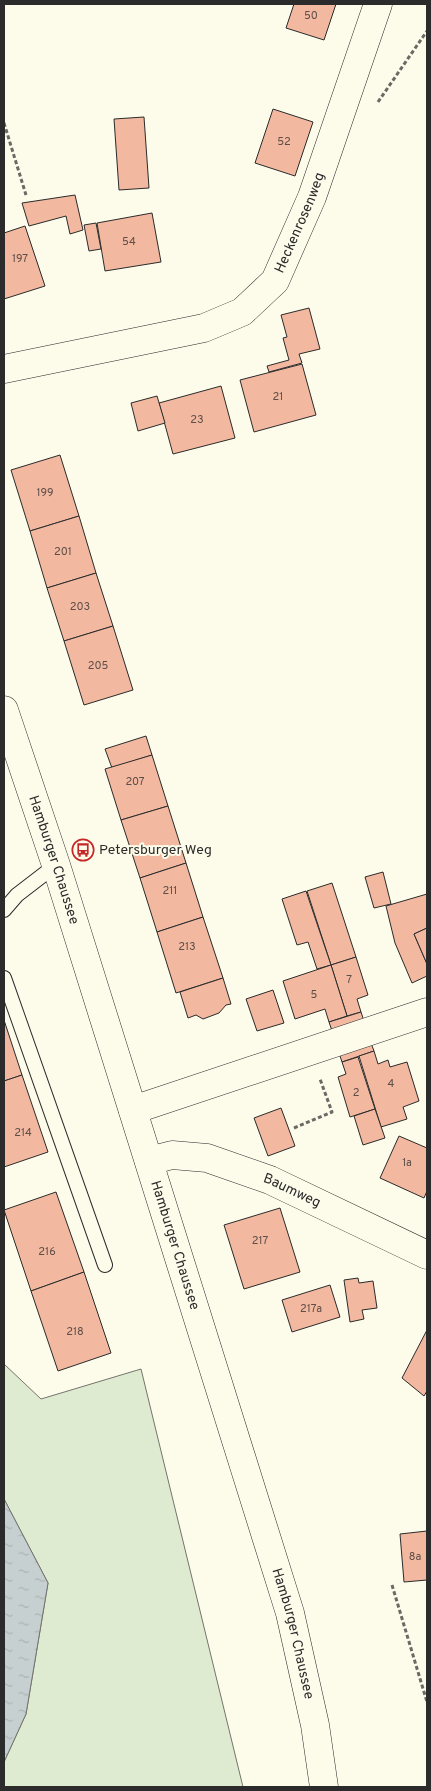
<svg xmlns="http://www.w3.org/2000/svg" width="431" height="1791" viewBox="0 0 431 1791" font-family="Overpass,sans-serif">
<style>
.green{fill:#deebd1;stroke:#74746e}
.water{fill:url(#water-ripples);stroke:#74746e}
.building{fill:#f2b8a0;stroke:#2b2b2b}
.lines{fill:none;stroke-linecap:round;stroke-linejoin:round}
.service-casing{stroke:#2b2b2b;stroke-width:16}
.minor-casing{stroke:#2b2b2b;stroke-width:29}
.secondary-casing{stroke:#2b2b2b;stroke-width:29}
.path{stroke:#6a6964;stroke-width:3;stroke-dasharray:4 2.5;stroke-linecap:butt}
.service{stroke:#fdfbea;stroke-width:14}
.minor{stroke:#fdfbea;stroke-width:28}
.secondary{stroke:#fdfbea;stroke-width:28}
.labels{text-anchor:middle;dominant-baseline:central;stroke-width:4;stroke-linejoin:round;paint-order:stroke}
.number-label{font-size:11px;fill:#5d4e48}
.street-label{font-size:14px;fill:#2b2b2b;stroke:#fdfbea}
.poi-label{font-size:14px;fill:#2b2b2b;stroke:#fdfbea;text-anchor:start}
</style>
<defs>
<pattern id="water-ripples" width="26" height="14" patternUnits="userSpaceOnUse" patternTransform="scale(1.25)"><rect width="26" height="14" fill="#c7d0d0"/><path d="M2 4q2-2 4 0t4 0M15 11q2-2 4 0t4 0" fill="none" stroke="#abb3b3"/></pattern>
</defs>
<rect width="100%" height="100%" fill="#fdfbea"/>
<path class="green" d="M 4,1364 L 41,1399 L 141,1369 L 243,1787 L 4,1787 L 4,1762 L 26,1714 L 48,1583 L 4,1499 Z"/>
<path class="water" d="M 4,1499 L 48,1583 L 26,1714 L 4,1762 Z"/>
<g class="building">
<path d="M 294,4 L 336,4 L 324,40 L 286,28 Z"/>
<path d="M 273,109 L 313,122 L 295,176 L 255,163 Z"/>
<path d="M 144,117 L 149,188 L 119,190 L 114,119 Z"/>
<path d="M 75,195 L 83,230 L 70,234 L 66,216 L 29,226 L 22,203 Z"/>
<path d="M 152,213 L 161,262 L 105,271 L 97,223 Z"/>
<path d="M 96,223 L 101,249 L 89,251 L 84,225 Z"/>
<path d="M 25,226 L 45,286 L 4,299 L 4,233 Z"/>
<path d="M 309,308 L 320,349 L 299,354 L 302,363 L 269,372 L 267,366 L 289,360 L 283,338 L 287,337 L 281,315 Z"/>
<path d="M 302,364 L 316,415 L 254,432 L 240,380 Z"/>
<path d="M 221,386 L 235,438 L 173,454 L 159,403 Z"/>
<path d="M 157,396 L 165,423 L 138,431 L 131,403 Z"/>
<path d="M 60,455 L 79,516 L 30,531 L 11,470 Z"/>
<path d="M 79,516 L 96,573 L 47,588 L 30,531 Z"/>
<path d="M 96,573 L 113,626 L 64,641 L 47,588 Z"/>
<path d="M 113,626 L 133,690 L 84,705 L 64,641 Z"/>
<path d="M 146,736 L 152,755 L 112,768 L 105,749 Z"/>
<path d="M 152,755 L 168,806 L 121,820 L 105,769 Z"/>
<path d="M 168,806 L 186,863 L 140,878 L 121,820 Z"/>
<path d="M 186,863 L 203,917 L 157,932 L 140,878 Z"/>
<path d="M 383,872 L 391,904 L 374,908 L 365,877 Z"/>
<path d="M 332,883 L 356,957 L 331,965 L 307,891 Z"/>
<path d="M 306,891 L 331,965 L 317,969 L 308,942 L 297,945 L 282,899 Z"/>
<path d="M 427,894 L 427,928 L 414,934 L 427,964 L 427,976 L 412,983 L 395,943 L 386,906 Z"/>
<path d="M 203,917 L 223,978 L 176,993 L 157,932 Z"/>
<path d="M 427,928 L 427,964 L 414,934 Z"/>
<path d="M 356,957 L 368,995 L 357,999 L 361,1012 L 347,1016 L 331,965 Z"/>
<path d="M 331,965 L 347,1016 L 329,1022 L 325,1009 L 295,1019 L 283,981 Z"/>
<path d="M 223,978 L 231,1004 L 226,1005 L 219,1013 L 203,1019 L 196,1015 L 188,1018 L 180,992 Z"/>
<path d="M 273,990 L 284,1023 L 257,1031 L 246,999 Z"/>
<path d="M 361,1012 L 364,1021 L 332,1031 L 329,1022 Z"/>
<path d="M 4,1020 L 22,1075 L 4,1081 Z"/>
<path d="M 371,1043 L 374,1051 L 342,1062 L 339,1053 Z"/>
<path d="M 374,1051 L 378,1064 L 388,1060 L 390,1067 L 407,1062 L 419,1101 L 403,1107 L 407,1119 L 381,1127 L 359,1056 Z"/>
<path d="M 358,1057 L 375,1109 L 350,1117 L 338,1077 L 346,1074 L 342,1062 Z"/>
<path d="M 22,1075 L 48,1152 L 4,1167 L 4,1081 Z"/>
<path d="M 281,1108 L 295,1146 L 268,1156 L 254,1118 Z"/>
<path d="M 375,1109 L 385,1138 L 363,1145 L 354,1116 Z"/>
<path d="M 399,1136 L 427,1148 L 427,1191 L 424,1198 L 380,1178 Z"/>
<path d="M 56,1192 L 84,1272 L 31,1291 L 4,1210 Z"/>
<path d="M 280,1208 L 300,1272 L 244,1289 L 224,1225 Z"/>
<path d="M 84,1272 L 111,1353 L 58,1371 L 31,1291 Z"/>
<path d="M 358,1278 L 359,1283 L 373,1281 L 377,1308 L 362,1310 L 364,1319 L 350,1322 L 344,1280 Z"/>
<path d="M 330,1285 L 340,1317 L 292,1332 L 282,1300 Z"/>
<path d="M 427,1330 L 427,1391 L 424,1396 L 402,1378 Z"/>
<path d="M 427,1531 L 427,1580 L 404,1582 L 400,1534 Z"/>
</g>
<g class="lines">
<g class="service-casing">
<g id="service">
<path d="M 4,910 L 17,895 L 56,865"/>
<path d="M 4,978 L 105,1265"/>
</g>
</g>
<g class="minor-casing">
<g id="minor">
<path id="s1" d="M 4,369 L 204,328 L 242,312 L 275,281 L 312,197 L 378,4"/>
<path d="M 133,1110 L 427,1012"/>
<path id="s2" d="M 149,1161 L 172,1155 L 207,1158 L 270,1180 L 427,1255"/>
</g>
</g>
<g class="secondary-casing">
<g id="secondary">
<path id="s3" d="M 4,710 L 56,865 L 290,1613 L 315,1725 L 324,1787"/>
</g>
</g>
<g class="path">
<path d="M 378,102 L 427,31"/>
<path d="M 4,123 L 26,195"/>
<path d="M 294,1128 L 332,1112 L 320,1079"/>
<path d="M 392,1585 L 427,1702"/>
</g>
<use href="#service" class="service"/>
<use href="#minor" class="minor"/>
<use href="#secondary" class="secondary"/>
</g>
<defs>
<g id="bus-ring" transform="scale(1.125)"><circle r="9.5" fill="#fdfbea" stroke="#c62828" stroke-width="1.5"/><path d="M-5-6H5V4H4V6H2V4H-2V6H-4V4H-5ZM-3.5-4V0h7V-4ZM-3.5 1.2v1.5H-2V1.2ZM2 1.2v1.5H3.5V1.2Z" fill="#c62828"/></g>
</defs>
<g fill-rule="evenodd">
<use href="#bus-ring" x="83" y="850"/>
</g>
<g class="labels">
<g class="number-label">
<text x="311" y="16">50</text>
<text x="284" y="142">52</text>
<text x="129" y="242">54</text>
<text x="20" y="259">197</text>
<text x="278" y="397">21</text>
<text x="197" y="420">23</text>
<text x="45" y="493">199</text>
<text x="63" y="552">201</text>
<text x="80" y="607">203</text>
<text x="98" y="666">205</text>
<text x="135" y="782">207</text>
<text x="170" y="891">211</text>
<text x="187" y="947">213</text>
<text x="349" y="980">7</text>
<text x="314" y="995">5</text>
<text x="391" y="1084">4</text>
<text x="356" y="1093">2</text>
<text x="23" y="1133">214</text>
<text x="407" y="1163">1a</text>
<text x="260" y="1241">217</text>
<text x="47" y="1252">216</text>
<text x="311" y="1309">217a</text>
<text x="75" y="1332">218</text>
<text x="415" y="1557">8a</text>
</g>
<g class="street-label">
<text stroke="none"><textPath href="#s1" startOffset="354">Heckenrosenweg</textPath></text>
<text stroke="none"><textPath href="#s3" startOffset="158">Hamburger Chaussee</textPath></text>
<text stroke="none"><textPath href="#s2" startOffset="150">Baumweg</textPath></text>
<text stroke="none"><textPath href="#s3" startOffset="562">Hamburger Chaussee</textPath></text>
<text stroke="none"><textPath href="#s3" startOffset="968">Hamburger Chaussee</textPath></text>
</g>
<g class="poi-label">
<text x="99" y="850">Petersburger Weg</text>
</g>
</g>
<rect width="431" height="1791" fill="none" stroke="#2b2b2b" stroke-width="10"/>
</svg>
